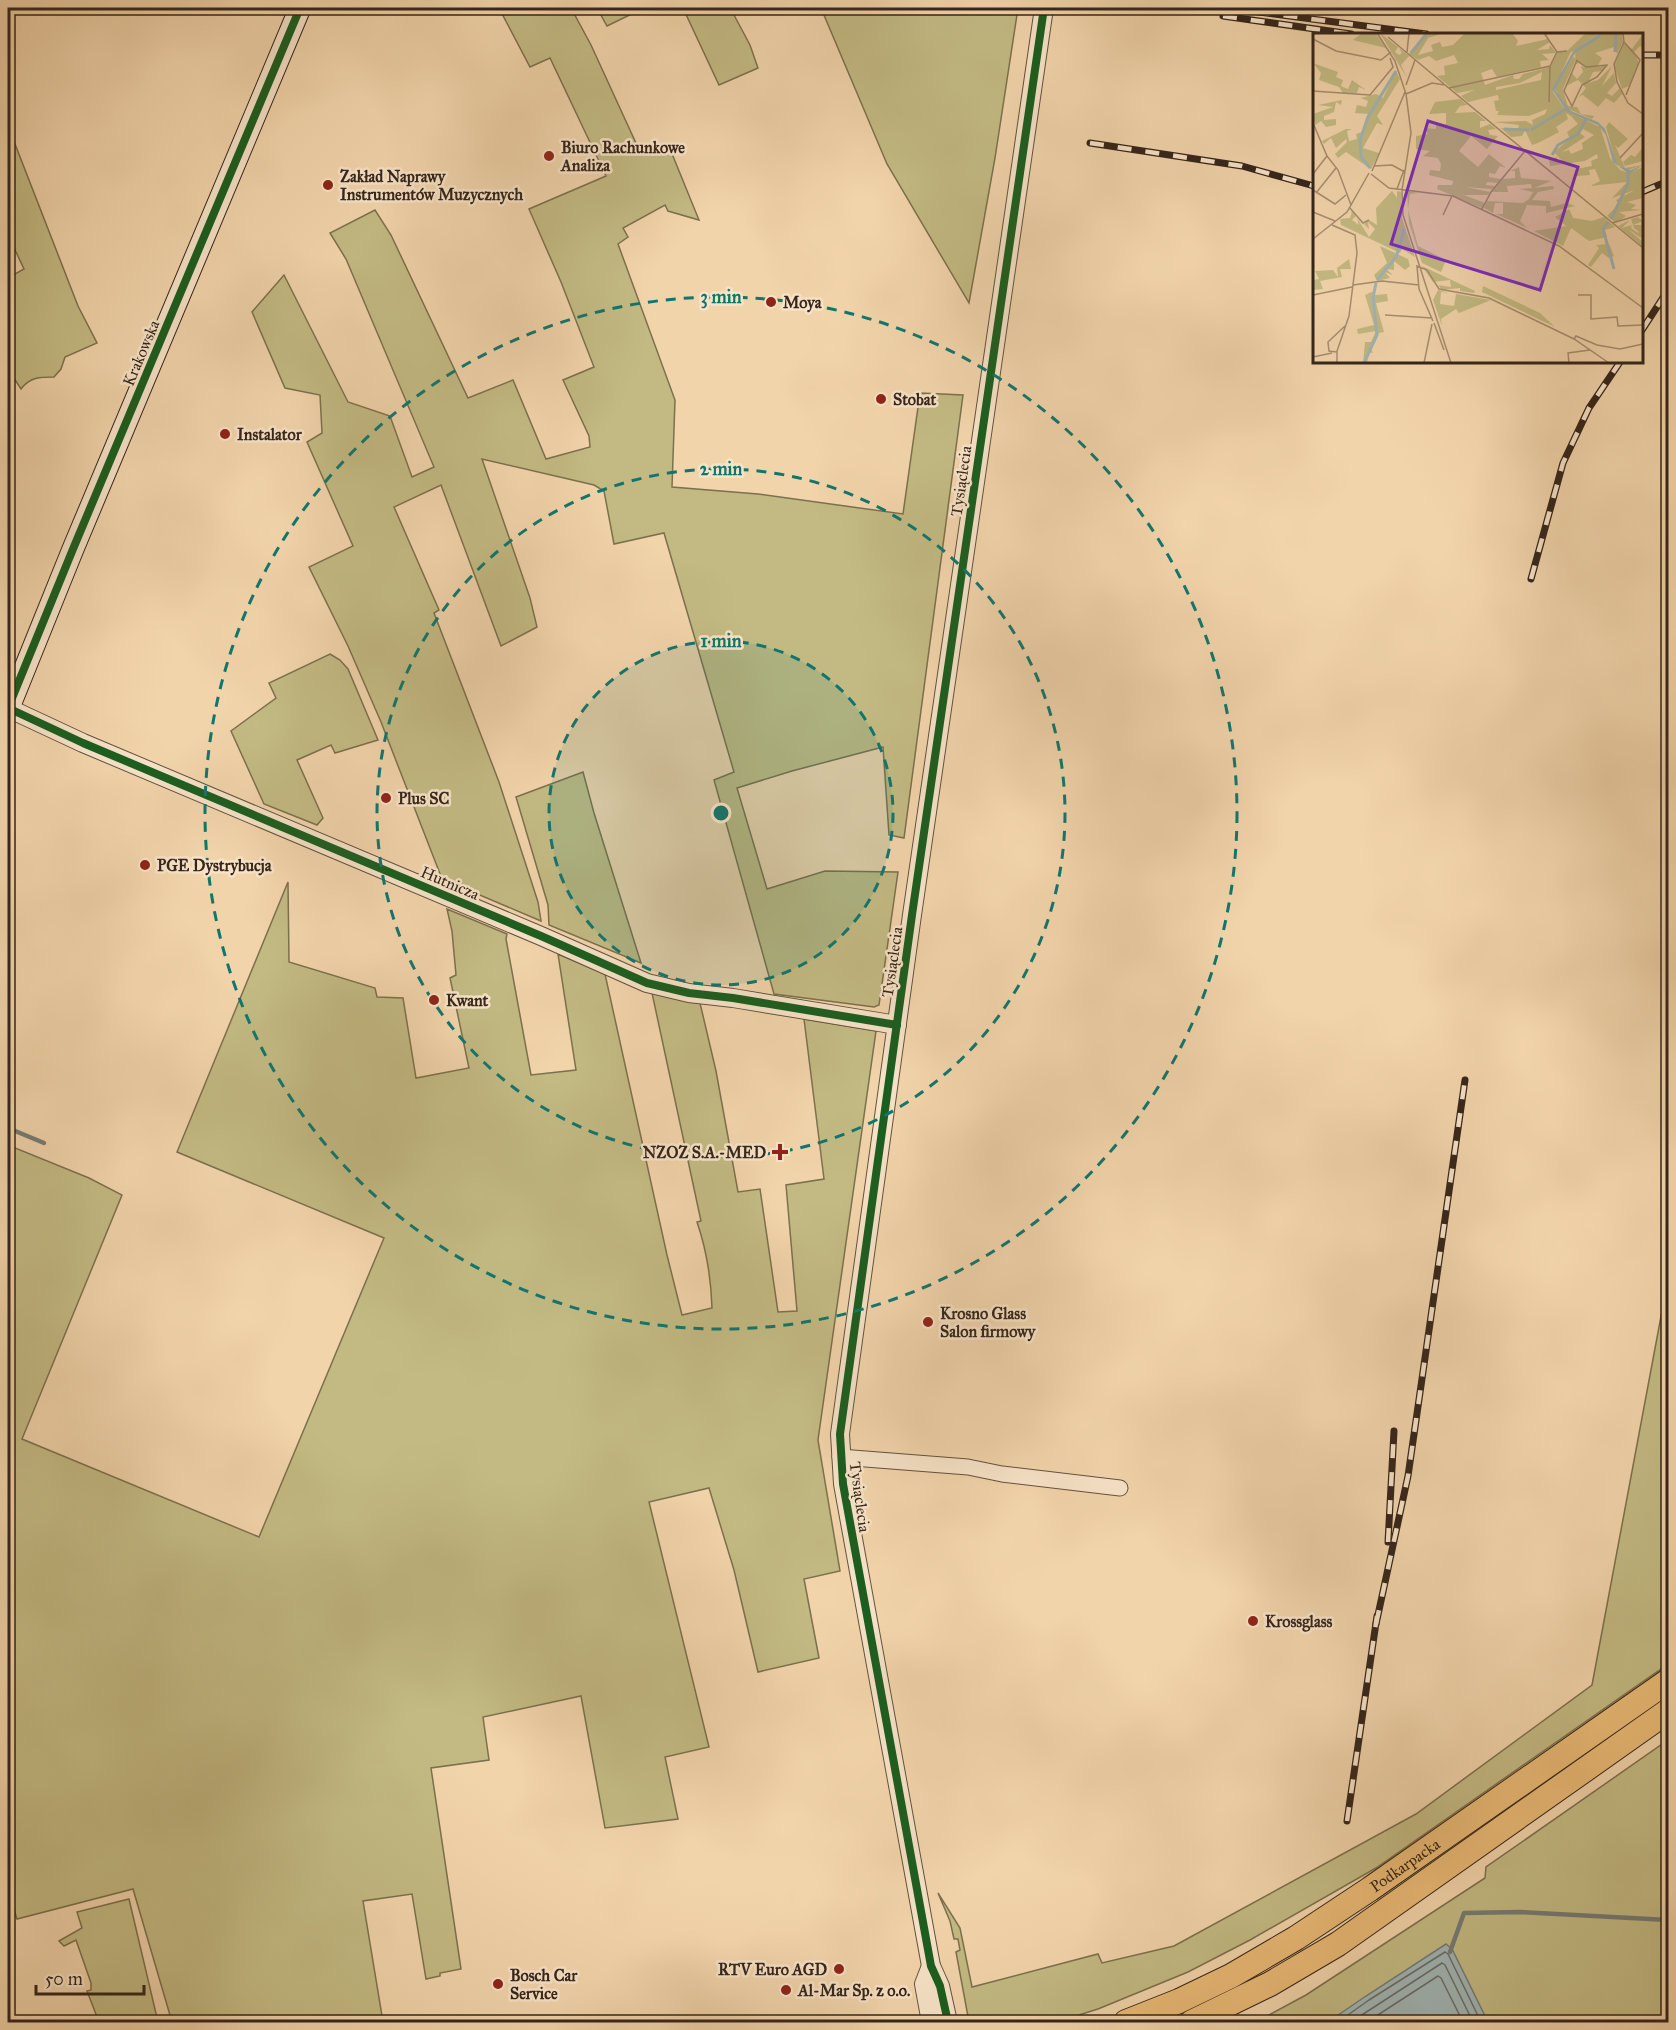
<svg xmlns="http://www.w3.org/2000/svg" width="1676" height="2030" viewBox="0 0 1676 2030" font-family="'IM FELL Great Primer',serif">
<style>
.green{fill:#c3ba83;stroke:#7c704e;stroke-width:1.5}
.water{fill:#a0b5b5;stroke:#757b77;stroke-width:1.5}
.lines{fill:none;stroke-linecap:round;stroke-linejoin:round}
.shore{stroke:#6a6d68;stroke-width:1.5}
.stream{stroke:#757b77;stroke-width:4.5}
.minor-casing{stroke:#64513e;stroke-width:17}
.tertiary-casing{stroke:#64513e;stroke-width:20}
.secondary-casing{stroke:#35251a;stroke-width:23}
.primary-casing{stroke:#35251a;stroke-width:26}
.minor{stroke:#f7e3c8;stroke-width:15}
.tertiary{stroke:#f7e3c8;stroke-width:18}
.secondary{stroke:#f7e3c8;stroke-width:21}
.primary{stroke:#e9ba76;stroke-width:24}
.rail-casing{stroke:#35251a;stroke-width:7}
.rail{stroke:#f7e3c8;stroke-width:4.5;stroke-dasharray:14;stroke-linecap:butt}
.cycleway-casing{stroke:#f7e3c8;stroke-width:11}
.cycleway{stroke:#1b5e20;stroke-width:8}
.ring{fill:none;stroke:#0f766e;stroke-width:3;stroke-dasharray:10 8}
.poi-dot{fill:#8f2418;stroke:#f7e3c8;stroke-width:2}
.labels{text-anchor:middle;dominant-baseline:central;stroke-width:5;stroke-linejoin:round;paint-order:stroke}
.poi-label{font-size:16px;font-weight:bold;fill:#35251a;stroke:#f7e3c8;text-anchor:start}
.street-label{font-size:16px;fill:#35251a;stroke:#f7e3c8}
.inset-river{fill:none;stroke:#a0b5b5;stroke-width:3}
.inset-road{fill:none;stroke:#a68e71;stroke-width:1.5}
.view{fill:#7b2cbf;fill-opacity:0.15;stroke:#7b2cbf;stroke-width:3}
.inset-edge{fill:none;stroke:#35251a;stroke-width:3}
.centre{fill:#0f766e;stroke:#f7e3c8;stroke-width:3}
.ring-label{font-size:18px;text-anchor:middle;font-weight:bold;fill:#0f766e;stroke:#f7e3c8;stroke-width:5;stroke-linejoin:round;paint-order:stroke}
</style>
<rect width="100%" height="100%" fill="#f2d4ab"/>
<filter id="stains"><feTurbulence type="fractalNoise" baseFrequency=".00333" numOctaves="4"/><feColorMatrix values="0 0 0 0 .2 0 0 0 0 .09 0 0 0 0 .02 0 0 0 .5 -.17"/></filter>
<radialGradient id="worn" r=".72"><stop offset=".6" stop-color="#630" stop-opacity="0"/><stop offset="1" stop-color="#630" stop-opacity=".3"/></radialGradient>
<g class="green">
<path d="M 499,8 L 571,8 L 591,45 L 641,154 L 668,144 L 699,220 L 668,211 L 665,205 L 623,228 L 628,237 L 618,244 L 675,400 L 672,487 L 758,494 L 903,514 L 920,393 L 963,395 L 904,838 L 889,835 L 883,747 L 792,771 L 737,788 L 767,889 L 825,871 L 898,872 L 879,1005 L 874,1007 L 774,994 L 714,780 L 734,772 L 664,533 L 614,544 L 604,491 L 594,485 L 482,459 L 530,598 L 537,627 L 501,646 L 441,485 L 394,507 L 439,610 L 434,613 L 499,782 L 538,902 L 541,921 L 442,879 L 381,722 L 348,646 L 309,567 L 353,546 L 307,442 L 322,433 L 320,395 L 285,388 L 252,312 L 284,275 L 348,402 L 390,416 L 412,477 L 434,467 L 346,259 L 330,233 L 375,210 L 391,235 L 468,398 L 513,380 L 546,459 L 590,447 L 589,436 L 563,380 L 594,367 L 561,282 L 529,209 L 606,176 L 550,58 L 530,67 Z"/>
<path d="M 597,8 L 644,8 L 607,26 Z"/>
<path d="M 683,8 L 751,8 L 734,15 L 750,45 L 758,68 L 719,85 Z"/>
<path d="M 821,8 L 1018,8 L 995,158 L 969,303 L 887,164 Z"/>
<path d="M 8,126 L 78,306 L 97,343 L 65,357 L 61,369 L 54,377 C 40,377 30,377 21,389 L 8,369 L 8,278 L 24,269 L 8,235 Z"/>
<path d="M 330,654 L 340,660 L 348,669 L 378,740 L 335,753 L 331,745 L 297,760 L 323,818 L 317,825 L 264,804 L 231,731 L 276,698 L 269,683 Z"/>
<path d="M 583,772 L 594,813 L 641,963 L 549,925 L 548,905 L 516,797 Z"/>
<path d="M 288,882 L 289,962 L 375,988 L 377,997 L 403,998 L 416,1078 L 469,1068 L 450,978 L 456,975 L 452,931 L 447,909 L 507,934 L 506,939 L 531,1075 L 576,1070 L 558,954 L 605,974 L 667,1255 L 682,1315 L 712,1308 C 711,1277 707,1251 697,1222 L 701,1221 L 652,993 L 700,1003 L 716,1071 L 738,1192 L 760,1189 L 778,1312 L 797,1311 L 786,1185 L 824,1179 L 804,1019 L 876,1031 L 818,1440 L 840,1571 L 804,1579 L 819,1658 L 758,1672 L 734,1570 L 709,1488 L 649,1502 L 709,1747 L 665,1757 L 678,1819 L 605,1828 L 581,1696 L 483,1717 L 489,1760 L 431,1768 L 461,1969 L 440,1973 L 440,1976 L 426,1979 L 412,1894 L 363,1901 L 383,2022 L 172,2022 L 133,1889 L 17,1919 L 8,1890 L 8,1145 L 89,1178 L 122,1195 L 22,1439 L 259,1537 L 384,1238 L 177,1152 Z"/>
<path d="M 1668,1279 L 1668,1664 L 1376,1868 L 1250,1940 L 1188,1972 L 1098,2009 L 1057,2022 L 969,2022 L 956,1952 L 960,1950 L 958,1939 L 954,1939 L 950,1921 L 938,1893 L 960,1928 L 972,1987 L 1098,1954 L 1102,1963 L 1174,1946 L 1416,1814 L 1592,1685 Z"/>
<path d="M 1668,1740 L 1668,2022 L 1256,2022 L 1306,1995 L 1485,1878 L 1486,1867 Z"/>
<path d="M 129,1899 L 158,2022 L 99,2022 L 87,1991 L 91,1990 L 91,1983 L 76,1940 L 64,1946 L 59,1941 L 82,1928 L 77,1912 Z"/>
</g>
<path class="water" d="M 1446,1944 L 1452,1949 L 1488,2022 L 1328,2022 L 1366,1996 Z"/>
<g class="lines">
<g class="shore">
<path d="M 1338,2022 L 1369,2000 L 1445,1952 L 1448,1954 L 1481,2022"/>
<path d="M 1351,2022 L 1442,1963 L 1445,1965 L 1473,2022"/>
<path d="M 1367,2022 L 1438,1976 L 1441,1978 L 1463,2022"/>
</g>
<g class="stream">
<path d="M 8,1128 L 44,1143"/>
<path d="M 1450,1952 L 1464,1913 L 1521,1912 L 1668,1920"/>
</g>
<g class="minor-casing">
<path id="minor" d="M 840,1457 L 968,1467 L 1002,1474 L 1120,1488"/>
</g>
<g class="tertiary-casing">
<g id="tertiary">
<path d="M 8,708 L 83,743 L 541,936 L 647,983 L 689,993 L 733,998 L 897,1025"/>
<path d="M 931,1966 L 924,1984 L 931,2022"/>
<path d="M 948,2022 L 940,1986 L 931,1966 L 843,1484 L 840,1434 L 912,915 L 1044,8"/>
</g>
</g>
<g class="secondary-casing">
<path id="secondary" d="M 8,710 L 73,549 L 300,8"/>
</g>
<g class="primary-casing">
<g id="primary">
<path id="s1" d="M 1126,2022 L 1179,2001 L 1231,1976 L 1296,1938 L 1370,1889 L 1668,1681"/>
<path d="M 1192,2022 L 1270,1984 L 1338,1944 L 1668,1711"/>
</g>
</g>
<use href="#minor" class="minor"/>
<use href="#tertiary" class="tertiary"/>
<use href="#secondary" class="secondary"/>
<use href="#primary" class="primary"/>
<g class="rail-casing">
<g id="rail">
<path d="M 1228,8 L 1426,34"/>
<path d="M 1223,16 L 1351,34"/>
<path d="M 1642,55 L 1668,55"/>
<path d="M 1090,143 L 1242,166 L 1314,186"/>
<path d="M 1642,192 L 1668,181"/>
<path d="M 1642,330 L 1668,290"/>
<path d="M 1531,579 L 1563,463 L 1589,408 L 1620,362"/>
<path d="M 1388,1542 L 1394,1431"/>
<path d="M 1376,1624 L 1408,1476 L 1465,1080"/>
<path d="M 1347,1821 L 1377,1616"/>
</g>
</g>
<use href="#rail" class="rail"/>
<g class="cycleway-casing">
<g id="cycleway">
<path d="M 300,8 L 73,549 L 8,708 L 83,743 L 541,936 L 647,983 L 689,993 L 733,998 L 897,1025"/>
<path d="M 948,2022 L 940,1986 L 931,1966 L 843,1484 L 840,1434 L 912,915 L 1044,8"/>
</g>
</g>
<use href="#cycleway" class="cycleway"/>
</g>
<circle cx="721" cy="813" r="172" fill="#0f766e" fill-opacity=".12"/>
<g class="ring">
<circle cx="721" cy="813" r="172"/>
<circle cx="721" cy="813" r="344"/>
<circle cx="721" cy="813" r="516"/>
</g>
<g class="poi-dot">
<circle cx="549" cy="156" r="6"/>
<circle cx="328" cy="185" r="6"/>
<circle cx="771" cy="302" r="6"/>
<circle cx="881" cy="399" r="6"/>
<circle cx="225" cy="434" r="6"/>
<circle cx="386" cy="798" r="6"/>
<circle cx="145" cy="865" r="6"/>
<circle cx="434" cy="1000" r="6"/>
<path d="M777 1143h6v6h6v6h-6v6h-6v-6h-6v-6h6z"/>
<circle cx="928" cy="1322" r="6"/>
<circle cx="1253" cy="1621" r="6"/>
<circle cx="839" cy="1969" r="6"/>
<circle cx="498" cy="1984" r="6"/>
<circle cx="786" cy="1990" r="6"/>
</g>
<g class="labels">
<g class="poi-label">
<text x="561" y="147">Biuro Rachunkowe<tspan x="561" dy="18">Analiza</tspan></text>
<text x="340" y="176">Zakład Naprawy<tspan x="340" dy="18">Instrumentów Muzycznych</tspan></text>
<text x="783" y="302">Moya</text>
<text x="893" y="399">Stobat</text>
<text x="237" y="434">Instalator</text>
<text x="398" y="798">Plus SC</text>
<text x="157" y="865">PGE Dystrybucja</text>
<text x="446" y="1000">Kwant</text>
<text x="766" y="1152" text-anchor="end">NZOZ S.A.-MED</text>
<text x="940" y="1313">Krosno Glass<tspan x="940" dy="18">Salon firmowy</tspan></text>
<text x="1265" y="1621">Krossglass</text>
<text x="827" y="1969" text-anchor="end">RTV Euro AGD</text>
<text x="510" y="1975">Bosch Car<tspan x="510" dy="18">Service</tspan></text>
<text x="798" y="1990">Al-Mar Sp. z o.o.</text>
</g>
<g class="street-label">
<text transform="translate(141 353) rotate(-67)">Krakowska</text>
<text transform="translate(961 481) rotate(-82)">Tysiąclecia</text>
<text transform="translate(450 883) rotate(23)">Hutnicza</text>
<text transform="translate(892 962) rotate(-82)">Tysiąclecia</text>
<text transform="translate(860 1497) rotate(82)">Tysiąclecia</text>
<text stroke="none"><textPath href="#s1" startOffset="321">Podkarpacka</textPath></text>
</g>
</g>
<g transform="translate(1313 33)">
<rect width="330" height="330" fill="#f2d4ab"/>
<path d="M 49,0 L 62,0 L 73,15 L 40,7 ZM 67,0 L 85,14 L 82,19 L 86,22 L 89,20 L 86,15 L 96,23 L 88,32 L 94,45 ZM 115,0 L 131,0 L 115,5 L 105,22 L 120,18 L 118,12 L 127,9 L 129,14 L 140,12 L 152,0 L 199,0 L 205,8 L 203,13 L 235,6 L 237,9 L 224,17 L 236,16 L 237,12 L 243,20 L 229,21 L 236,27 L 227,28 L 228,34 L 184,44 L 179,36 L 168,40 L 172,52 L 200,42 L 201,46 L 206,46 L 210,41 L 237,34 L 245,19 L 254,18 L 273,0 L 286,0 L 257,20 L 240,59 L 253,78 L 287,94 L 297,125 L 307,137 L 316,140 L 330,134 L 330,165 L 314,169 L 323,172 L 318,176 L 329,177 L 306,179 L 313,183 L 303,190 L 294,183 L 306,171 L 303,167 L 322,157 L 299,165 L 314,149 L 277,153 L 287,148 L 282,136 L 276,137 L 277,142 L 264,143 L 263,136 L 279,133 L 278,128 L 285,125 L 284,121 L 272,128 L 237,133 L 236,126 L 244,124 L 244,129 L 249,128 L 241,119 L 257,106 L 254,99 L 265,91 L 258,83 L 253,80 L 255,86 L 243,94 L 246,99 L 225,110 L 219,112 L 212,97 L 209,103 L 198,104 L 188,95 L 205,96 L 206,92 L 180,89 L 213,88 L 220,92 L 219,87 L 232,81 L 234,76 L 216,83 L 184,82 L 186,78 L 183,78 L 181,68 L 186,67 L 185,62 L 155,69 L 148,63 L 161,57 L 144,60 L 124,43 L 132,42 L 131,33 L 145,30 L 141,22 L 123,28 L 116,23 L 105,27 L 96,21 ZM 229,39 L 228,47 L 183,57 L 183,54 L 207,50 ZM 270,96 L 281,102 L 269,110 L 270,116 L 258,121 L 256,117 L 249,119 L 272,104 L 267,100 ZM 291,0 L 309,0 L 310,9 L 304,21 L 301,14 L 282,20 L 289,25 L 284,34 L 292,33 L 290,38 L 280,39 L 275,50 L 285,47 L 299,33 L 289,53 L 301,40 L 303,50 L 294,60 L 299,63 L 307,55 L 310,60 L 301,70 L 293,65 L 285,74 L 270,62 L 266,64 L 273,55 L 265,47 L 253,53 L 259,40 L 264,46 L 270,39 L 268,33 L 273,35 L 266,30 L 263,31 L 262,20 ZM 330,1 L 330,15 L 327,13 L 321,19 L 326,30 L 316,53 L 309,56 L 301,33 L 311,10 L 319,16 ZM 260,24 L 263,26 L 250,56 L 252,64 L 255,73 L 264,74 L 268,81 L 281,83 L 279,86 L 253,75 L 242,56 ZM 0,30 L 25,39 L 23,44 L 30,47 L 28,53 L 35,56 L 39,47 L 53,57 L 46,54 L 44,60 L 30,60 L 26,54 L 6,47 L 8,40 ZM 83,38 L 87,46 L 64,83 L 70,92 L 64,90 L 50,115 L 66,120 L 58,136 L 33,119 L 25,125 L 22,121 L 34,109 L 33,106 L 23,115 L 18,105 L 11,111 L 9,108 L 33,96 L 39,96 L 34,98 L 36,108 L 44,106 L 43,101 L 49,99 L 56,81 L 42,80 L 44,72 L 53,74 L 55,68 L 48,65 L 63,61 L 70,65 ZM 147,66 L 154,72 L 147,73 L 142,80 L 162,79 L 173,88 L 158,88 L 167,88 L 167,95 L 177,91 L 183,96 L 175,97 L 177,102 L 185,103 L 174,116 L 158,103 L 146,118 L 165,134 L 176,121 L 193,135 L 187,133 L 182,141 L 176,140 L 176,144 L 188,146 L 185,150 L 174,149 L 173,152 L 182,153 L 179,156 L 153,154 L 177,159 L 175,162 L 151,162 L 172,170 L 169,175 L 124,156 L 125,152 L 139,152 L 140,148 L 116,142 L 117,137 L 127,138 L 128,131 L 125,125 L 110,123 L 117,118 L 103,116 L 103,103 L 115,101 L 111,95 L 123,96 L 123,92 L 133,91 L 133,80 L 116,81 L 122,69 ZM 29,67 L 28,72 L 23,69 L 21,79 L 11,83 L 11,87 L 23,86 L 23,92 L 13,94 L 8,88 L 2,92 L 0,81 L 20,74 L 5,72 ZM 296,89 L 315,106 L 305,115 L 302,112 L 312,135 L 330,132 L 315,137 L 304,132 L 293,94 ZM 330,114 L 330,128 L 312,133 L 310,129 L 318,122 L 322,124 ZM 206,134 L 208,145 L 238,148 L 221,155 L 240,153 L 241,156 L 225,159 L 219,167 L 237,168 L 238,174 L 254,170 L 262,173 L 233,180 L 233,173 L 214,172 L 207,188 L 214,195 L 183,181 L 190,181 L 190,170 L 182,170 L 180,180 L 171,175 L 174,168 L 210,170 L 216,166 L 220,159 L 206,156 L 219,155 L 218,151 L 194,153 L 195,159 L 179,159 L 190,146 L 202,145 L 202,138 L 197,138 ZM 79,158 L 84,165 L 84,158 L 88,159 L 89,185 L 102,224 L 89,216 L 87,220 L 28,192 L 27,186 L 37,185 L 39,178 L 43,183 L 39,187 L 46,192 L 44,185 L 56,204 L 62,196 L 55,189 L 56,196 L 51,191 L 56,187 L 64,192 L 63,175 ZM 94,158 L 105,160 L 97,161 L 95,176 L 105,213 L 133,227 L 128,239 L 109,230 L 96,190 ZM 256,176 L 260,185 L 279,188 L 291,184 L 302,194 L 292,197 L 294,204 L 276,208 L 258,195 L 250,213 L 221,198 L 253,193 L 242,184 ZM 325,184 L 330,188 L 320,192 L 330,192 L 330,206 L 315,196 L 330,209 L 330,214 L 305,193 L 317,187 L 309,195 L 319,192 L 318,195 L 325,200 L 326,199 L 321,195 L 318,186 ZM 296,211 L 301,223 L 296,225 L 289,220 L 278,234 L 275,232 L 286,215 L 283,212 ZM 67,213 L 95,226 L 97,233 L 92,237 L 81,228 L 81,237 L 73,236 L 80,242 L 72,239 L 77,245 L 64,248 L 61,242 L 74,230 ZM 36,226 L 38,236 L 27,236 L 29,244 L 7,248 L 10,256 L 0,257 L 0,247 L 6,246 L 2,238 L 20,237 L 25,244 L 24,235 ZM 109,233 L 162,258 L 161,260 L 147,258 L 147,255 L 129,257 L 125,252 L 138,254 L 137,247 L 120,249 ZM 170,253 L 227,280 L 242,294 L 169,259 ZM 125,257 L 135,260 L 128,259 L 127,271 L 141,273 L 143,261 L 178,267 L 146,280 L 143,276 L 128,286 L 129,293 L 120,267 ZM 61,258 L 62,262 L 74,261 L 75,268 L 63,270 L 71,299 L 66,300 L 58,316 L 60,320 L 56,319 L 54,330 L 50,330 L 52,309 L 58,309 L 63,298 L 45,301 L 44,296 L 61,292 L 52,262 Z" fill="#c3ba83" fill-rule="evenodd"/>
<path d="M 287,0 L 290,0 L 285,6 L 262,20 L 242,57 L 258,78 L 285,89 L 292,96 L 305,133 L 318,137 L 330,132 L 316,141 L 300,129 L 293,102 L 285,92 L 254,79 L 239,56 L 261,17 Z" fill="#a0b5b5"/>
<path class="inset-river" d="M 302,19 L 303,0M 98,20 L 114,0M 191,96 L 216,97M 218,97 L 253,76M 239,122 L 245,112 L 265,101 L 273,86M 57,135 L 48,124 L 47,107 L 55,84 L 83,38M 298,186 L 315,151 L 315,139M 295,189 L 290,196 L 301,236M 64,247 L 83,224 L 91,198 L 89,196M 51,330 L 64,302 L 60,265 L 63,250"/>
<path class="inset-road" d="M 64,0 L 82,28 L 93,61 L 98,100 L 89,157 L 90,182 L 138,330M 231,0 L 244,19M 310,0 L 311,9 L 327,27 L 313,62M 75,4 L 131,51M 0,6 L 23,18 L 68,27 L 78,19M 311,9 L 301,31 L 304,49 L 315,70 L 330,81M 94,19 L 96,0M 263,27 L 273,34 L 295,32M 264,27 L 251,58 L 259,73 L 269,52 L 284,44 L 294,32M 93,52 L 102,27M 136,55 L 237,33 L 244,19 L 254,18M 0,58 L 57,62 L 80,34 L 77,25M 93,61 L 119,50 L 132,52 L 330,215M 236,69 L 237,33M 0,90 L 14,123 L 25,137 L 38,172M 307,125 L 330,100M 61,133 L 79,132 L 90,138M 59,138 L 92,59M 0,141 L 14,123M 58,141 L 76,155 L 140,163 L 246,213 L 330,275M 84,156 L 91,137M 0,157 L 22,171 L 33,162M 3,160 L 23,135M 36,174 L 50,190 L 56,187M 169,176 L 178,159 L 212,118M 0,179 L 22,188M 130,182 L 139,163M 299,190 L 330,181M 19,192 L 42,202 L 44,220 L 36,283 L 24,318 L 24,330M 0,206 L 34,179 L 56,140M 40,252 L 69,248 L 106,252M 0,262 L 39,254M 265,262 L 278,262 L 278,286 L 304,284 L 305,293 L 330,292M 72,282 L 119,285M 120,288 L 106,256 L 104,233 L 114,237 L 126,256 L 176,265 L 261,306 L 296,330M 121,290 L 131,317M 261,306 L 263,303 L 284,312 L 307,316 L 330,311M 24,319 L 16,318 L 15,309 L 32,293M 0,324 L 19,320M 111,330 L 119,291M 256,330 L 255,320 L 277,317"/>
<path class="view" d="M 115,88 L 265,134 L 227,257 L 78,211 Z"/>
<rect width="330" height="330" class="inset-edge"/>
</g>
<circle cx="721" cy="813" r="9" class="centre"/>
<g class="ring-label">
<text x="721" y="303">3 min</text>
<text x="721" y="475">2 min</text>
<text x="721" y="647">1 min</text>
</g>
<rect width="1676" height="2030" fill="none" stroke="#f2d4ab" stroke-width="30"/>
<rect x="9" y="9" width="1658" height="2012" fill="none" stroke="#35251a" stroke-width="3"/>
<rect x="15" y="15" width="1646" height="2000" fill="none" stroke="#35251a" stroke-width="1.5"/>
<path d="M36 1985v9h108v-9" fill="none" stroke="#35251a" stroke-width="3"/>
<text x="45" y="1985" font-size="18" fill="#35251a" stroke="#f7e3c8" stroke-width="4.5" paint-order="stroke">50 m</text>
<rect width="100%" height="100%" filter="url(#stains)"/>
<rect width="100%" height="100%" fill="url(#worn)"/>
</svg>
